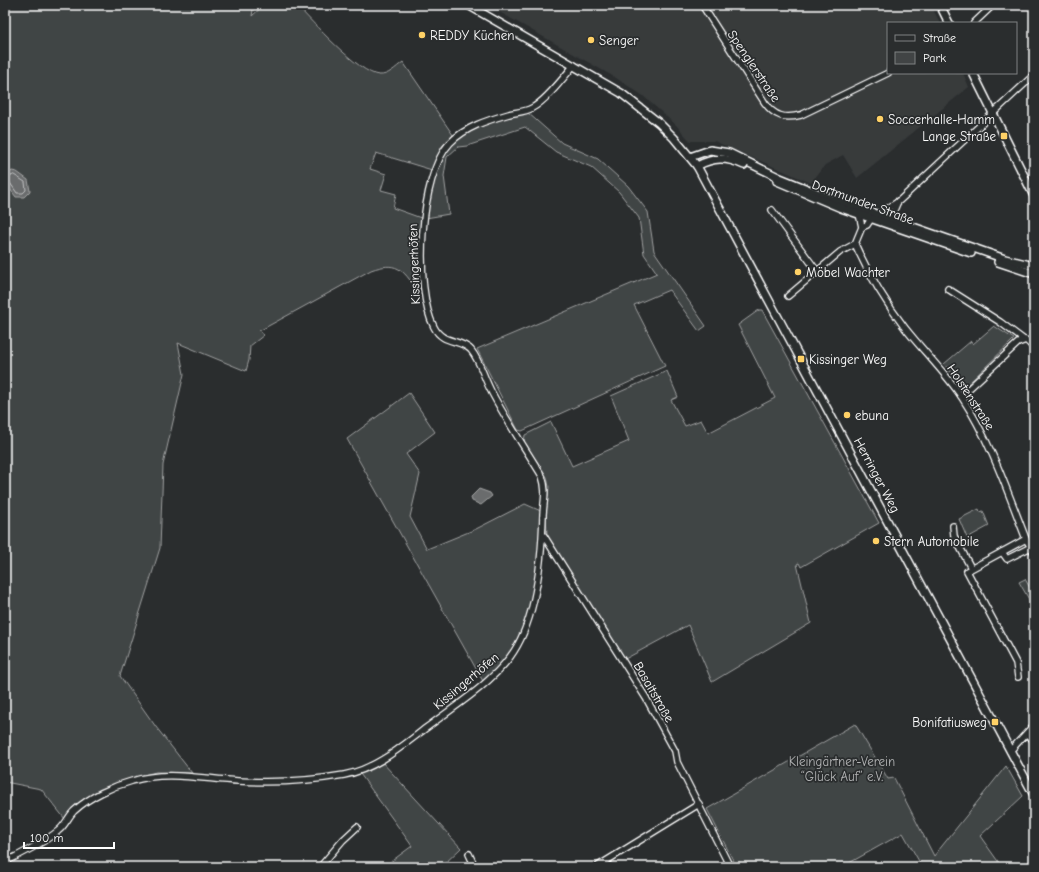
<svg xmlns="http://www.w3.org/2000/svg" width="1039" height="872" viewBox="0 0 1039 872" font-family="'Comic Neue',sans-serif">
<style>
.built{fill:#373a3b}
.green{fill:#414445;stroke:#a0a2a2}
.water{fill:#6a6c6d;stroke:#a6a7a7}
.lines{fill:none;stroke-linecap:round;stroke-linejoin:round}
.shore{stroke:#c3c4c5;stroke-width:1}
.street-casing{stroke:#fff;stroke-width:8}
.secondary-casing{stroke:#fff;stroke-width:10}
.street{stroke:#2a2d2e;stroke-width:5.5}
.secondary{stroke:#2a2d2e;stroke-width:7}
.poi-dot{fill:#ffd166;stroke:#2a2d2e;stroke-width:1.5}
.labels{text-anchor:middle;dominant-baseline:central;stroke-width:3.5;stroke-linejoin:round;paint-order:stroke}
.poi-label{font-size:13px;fill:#fff;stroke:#2a2d2e;text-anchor:start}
.street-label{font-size:13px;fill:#fff;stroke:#2a2d2e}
.park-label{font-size:13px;fill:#b3b4b5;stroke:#2a2d2e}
</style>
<rect width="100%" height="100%" fill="#2a2d2e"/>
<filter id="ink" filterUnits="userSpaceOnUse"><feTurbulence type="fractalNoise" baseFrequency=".025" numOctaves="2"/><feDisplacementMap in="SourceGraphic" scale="8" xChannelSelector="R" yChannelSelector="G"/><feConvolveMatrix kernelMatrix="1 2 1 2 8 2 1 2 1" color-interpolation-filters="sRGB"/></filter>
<g filter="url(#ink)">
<path class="built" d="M 487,5 L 931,5 L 940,23 L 888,23 L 888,73 L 963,73 L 969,87 L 857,178 L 843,155 L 825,165 L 811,183 L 714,141 L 690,141 L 676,125 L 642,95 L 616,78 Z"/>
<g class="green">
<path d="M 5,5 L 251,5 L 253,10 L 252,16 L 264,5 L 296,5 C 311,20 359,74 379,75 C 388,76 396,67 403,62 L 453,135 L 442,146 L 432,170 L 376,153 L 370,169 L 386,174 L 381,190 L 396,194 L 393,208 L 421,218 L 422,288 L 416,289 C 403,269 396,261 371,270 L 259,331 L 264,335 L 250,346 L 249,360 L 246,371 L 178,343 L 184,374 L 163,465 L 160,548 L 120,676 L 156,727 L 192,773 L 156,772 L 135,777 L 90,797 L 71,810 L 65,819 L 41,789 L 5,782 Z"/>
<path d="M 528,113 L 562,143 L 598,159 L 628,186 L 648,212 L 654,251 L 706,326 L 699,331 L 669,290 L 634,305 L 665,366 L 522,431 L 518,430 L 477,349 L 657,273 L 644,254 L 639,218 L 619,192 L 591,167 L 556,152 L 525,127 L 467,146 L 458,147 L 447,157 L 444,176 L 449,214 L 426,218 C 430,197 432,171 444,153 C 462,128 500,118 528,113 Z"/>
<path d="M 759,310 L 762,310 L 879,523 L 801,567 L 799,563 L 797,564 L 811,623 L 712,682 L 688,625 L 625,659 L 592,609 L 547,535 L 546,513 L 549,487 L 547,477 L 524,442 L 525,435 L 551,422 L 572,466 L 629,441 L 611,396 L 667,371 L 678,397 L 671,400 L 685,426 L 701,420 L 708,433 L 775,398 L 738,325 Z"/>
<path d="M 994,326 L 1014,339 L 964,388 L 944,364 L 971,341 L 973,344 Z"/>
<path d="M 409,393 L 435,432 L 406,454 L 420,474 L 410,517 L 427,549 L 476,529 L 525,504 L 543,512 L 534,593 L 517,647 L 484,683 L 347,439 Z"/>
<path d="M 979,509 L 980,512 L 983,511 L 989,526 L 967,538 L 959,519 Z"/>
<path d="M 1025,579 L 1034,595 L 1034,608 L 1019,582 Z"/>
<path d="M 855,724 L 888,779 L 894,778 L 934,856 L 1006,766 L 1023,796 L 980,836 L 1002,867 L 914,867 L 920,863 L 903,833 L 842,867 L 743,867 L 740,862 L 735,864 L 707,809 Z"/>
<path d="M 381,761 L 461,848 L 441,867 L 392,867 L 389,863 L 412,846 L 358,771 Z"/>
</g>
<g class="water">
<path d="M 12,171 L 17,172 L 28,180 L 30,191 L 24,197 L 16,197 L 7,185 L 7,174 Z"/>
<path d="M 479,489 L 490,493 L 492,496 L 481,505 L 472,501 L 471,497 Z"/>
</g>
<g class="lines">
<path class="shore" d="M 14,175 L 25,182 L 26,190 L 23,193 L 17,193 L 8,180 L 8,178 Z"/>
<g class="street-casing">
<g id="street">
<path d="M 702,5 L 765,103 C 775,117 785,119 801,115 L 888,73"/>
<path d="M 974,23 L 993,5"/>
<path d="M 772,210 L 817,271"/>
<path d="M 878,217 L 885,210 L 899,201 L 1034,75"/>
<path d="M 889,222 L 898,201"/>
<path d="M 862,227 L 867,225 L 871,219"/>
<path d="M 855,244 C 868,273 886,303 905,328 C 923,351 944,371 961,396 C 990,440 1007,490 1026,539 L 1034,553"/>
<path d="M 948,289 L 1000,322 L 1024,340"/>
<path d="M 788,296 L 840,252 L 855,244 L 862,227 L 859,214"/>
<path d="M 961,396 L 1018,343 L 1026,340 L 1034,348"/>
<path d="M 953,526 L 954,536 L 971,568"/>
<path d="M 544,536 L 646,698 L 675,751 L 677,762 L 730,867"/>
<path d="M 1002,552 L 1007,559 L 1031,547"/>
<path d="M 1018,677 L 1016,663 L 967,571 L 1026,539"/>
<path d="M 1027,734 L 1034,741"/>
<path d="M 1010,751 L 1034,725"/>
<path d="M 469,854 L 475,867"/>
<path d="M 5,862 C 23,853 42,844 58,831 C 65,826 68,817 74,811 C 89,797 113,786 132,781 C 166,770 203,779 238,781 C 273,783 310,781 344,775 C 376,769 401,747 426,728 C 455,706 488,686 510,657 C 537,621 542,557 543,514 C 544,499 547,491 542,476 C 525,448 506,420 491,391 C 484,378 480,361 471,350 C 460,338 443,345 434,327 C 414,289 419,175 450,143 C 465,127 488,120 509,114 C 517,112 525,112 532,108 C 546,101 564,77 574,65"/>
<path d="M 320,867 L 343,840 L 357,827"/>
<path d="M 599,867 L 598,866 L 699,804"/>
</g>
</g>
<g class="secondary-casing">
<g id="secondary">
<path d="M 468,5 L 621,93 L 659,123 L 674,138 L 697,166 L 1034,795"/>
<path d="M 940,5 L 949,23"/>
<path d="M 973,73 L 1034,196"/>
<path d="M 690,157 L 710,150 L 729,153 L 780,178 L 827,197 L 1005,259 L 1034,266"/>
<path d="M 697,166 C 714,157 726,157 744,165"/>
<path d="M 777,181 L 841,208 L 971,253"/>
<path d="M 998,262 L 1034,274"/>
</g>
</g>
<use href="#street" class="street"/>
<use href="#secondary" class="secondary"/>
</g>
</g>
<g class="poi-dot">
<circle cx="422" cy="35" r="4"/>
<circle cx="591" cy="40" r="4"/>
<circle cx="880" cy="119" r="4"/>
<rect x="1000" y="132" width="8" height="8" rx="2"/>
<circle cx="798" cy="272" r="4"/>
<rect x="797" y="355" width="8" height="8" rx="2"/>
<circle cx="847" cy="415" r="4"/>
<circle cx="876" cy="541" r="4"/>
<rect x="991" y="718" width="8" height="8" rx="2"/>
</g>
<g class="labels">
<g class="poi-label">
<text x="430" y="35">REDDY Küchen</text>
<text x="599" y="40">Senger</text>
<text x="888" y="119">Soccerhalle-Hamm</text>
<text x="996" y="136" text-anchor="end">Lange Straße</text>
<text x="806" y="272">Möbel Wachter</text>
<text x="809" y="359">Kissinger Weg</text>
<text x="855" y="415">ebuna</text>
<text x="884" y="541">Stern Automobile</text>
<text x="987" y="722" text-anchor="end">Bonifatiusweg</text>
</g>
<g class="street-label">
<text transform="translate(754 66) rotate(56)">Spenglerstraße</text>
<text transform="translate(863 202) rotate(20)">Dortmunder Straße</text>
<text transform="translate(414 264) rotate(-92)">Kissingerhöfen</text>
<text transform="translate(971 397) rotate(57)">Holstenstraße</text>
<text transform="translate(877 475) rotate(62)">Herringer Weg</text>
<text transform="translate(466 681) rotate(-40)">Kissingerhöfen</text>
<text transform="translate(654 692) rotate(60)">Basaltstraße</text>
</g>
<g class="park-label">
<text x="842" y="761">Kleingärtner-Verein<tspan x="842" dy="15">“Glück Auf” e.V.</tspan></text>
</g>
</g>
<rect width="1039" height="872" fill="none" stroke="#2a2d2e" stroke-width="20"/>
<rect x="10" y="10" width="1019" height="852" fill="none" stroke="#fff" stroke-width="1.5" filter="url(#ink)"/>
<rect x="887" y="22" width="130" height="52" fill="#2a2d2e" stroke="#7f8182"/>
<rect x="895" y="35" width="20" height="6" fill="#2a2d2e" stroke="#7f8182"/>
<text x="923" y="42" font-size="12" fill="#ffffff">Straße</text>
<rect x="895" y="52" width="20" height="12" fill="#414445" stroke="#7f8182"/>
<text x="923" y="62" font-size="12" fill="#ffffff">Park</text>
<path d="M24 842v6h90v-6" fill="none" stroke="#ffffff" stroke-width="2"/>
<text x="30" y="842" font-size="12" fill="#ffffff" stroke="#2a2d2e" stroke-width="3" paint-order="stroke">100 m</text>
</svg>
